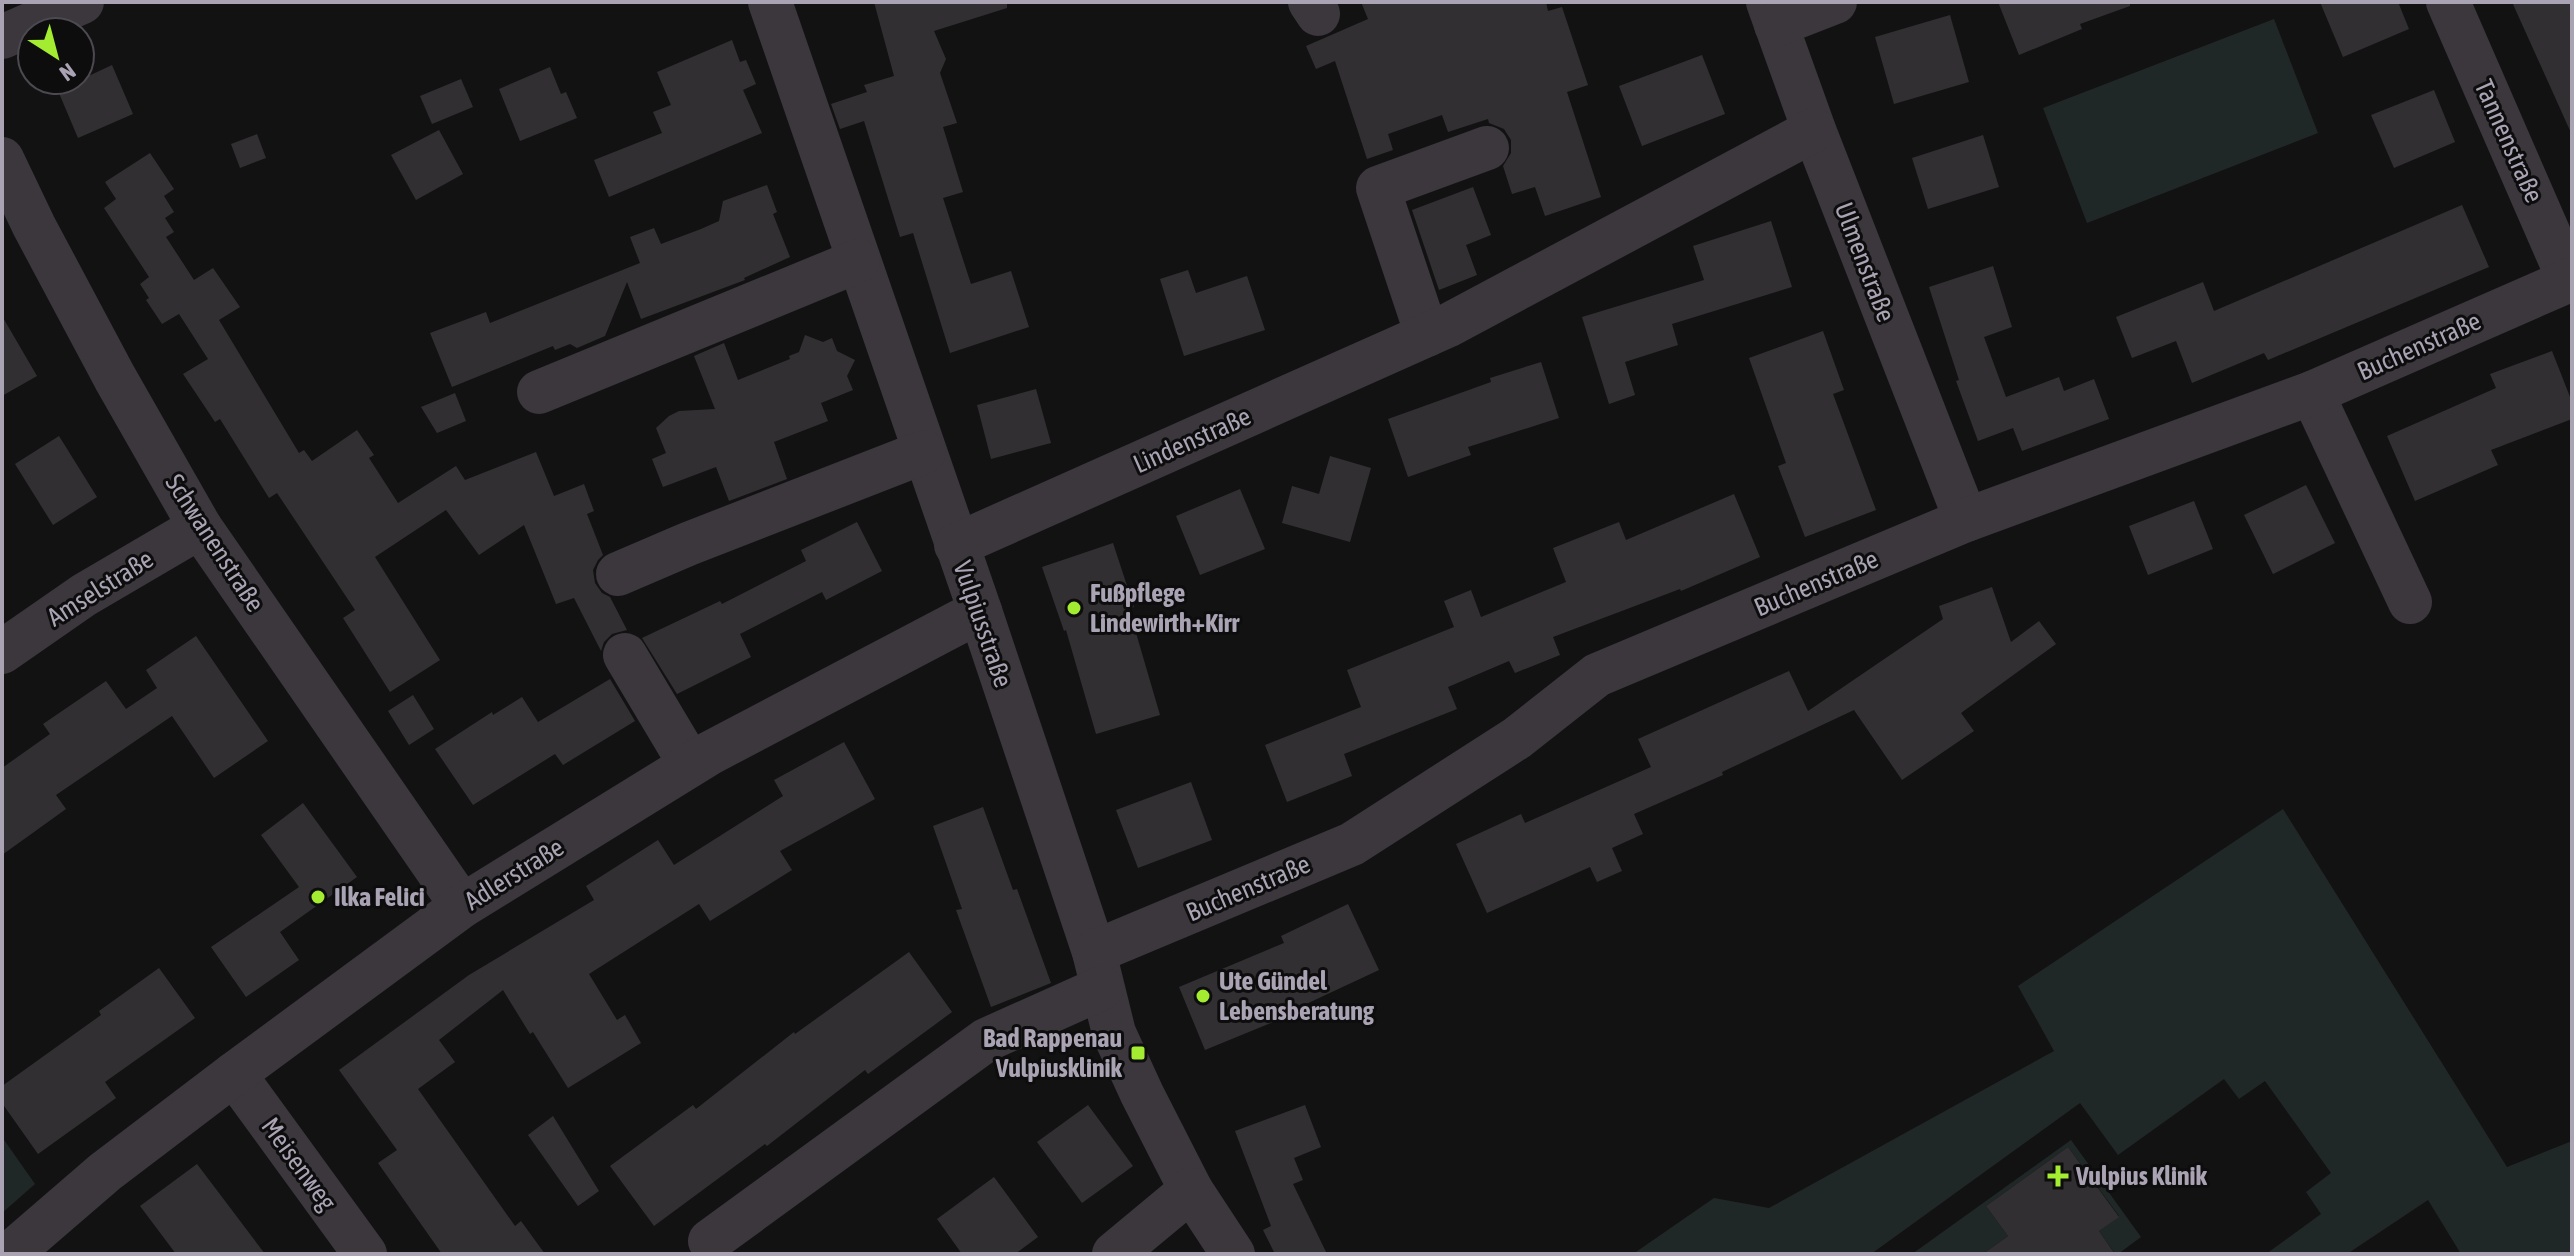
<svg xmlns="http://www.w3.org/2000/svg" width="2574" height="1256" viewBox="0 0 2574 1256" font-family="'Asap Condensed',sans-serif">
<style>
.green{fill:#202827}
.building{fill:#312f32}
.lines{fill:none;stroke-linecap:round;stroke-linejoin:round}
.minor{stroke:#3b373d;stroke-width:44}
.poi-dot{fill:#a3ec31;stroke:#0e0d0e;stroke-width:3}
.labels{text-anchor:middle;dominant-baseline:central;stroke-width:6;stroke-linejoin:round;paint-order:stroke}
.street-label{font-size:26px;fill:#aaa3b3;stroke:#0e0d0e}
.poi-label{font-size:26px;font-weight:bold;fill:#aaa3b3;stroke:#0e0d0e;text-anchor:start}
</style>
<rect width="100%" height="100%" fill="#131213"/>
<g class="green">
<path d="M 2274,19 L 2318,133 L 2087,223 L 2043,108 Z"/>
<path d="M 2283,809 L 2507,1167 L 2572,1141 L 2572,1254 L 2461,1254 L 2428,1200 L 2347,1254 L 2266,1254 L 2321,1214 L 2306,1192 L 2331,1173 L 2265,1081 L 2239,1099 L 2224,1079 L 2118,1155 L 2080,1103 L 1871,1254 L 1633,1254 L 1714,1198 L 1769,1208 L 2054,1051 L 2018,986 Z"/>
<path d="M 2,1137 L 35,1184 L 2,1213 Z"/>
<path d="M 2071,1140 L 2141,1237 L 2118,1254 L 2111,1254 L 2114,1252 L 2099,1231 L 2119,1216 L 2068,1147 L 1986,1206 L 2008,1236 L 1983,1254 L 1912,1254 Z"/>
</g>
<g class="building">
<path d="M 874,2 L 1007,2 L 1007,8 L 934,31 L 946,59 L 940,73 L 957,123 L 943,127 L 963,192 L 943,198 L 971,284 L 1011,271 L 1029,327 L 950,353 L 913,233 L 900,237 L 864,121 L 840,129 L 831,104 L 867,92 L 864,85 L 894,76 Z"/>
<path d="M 1361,2 L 1546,2 L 1548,11 L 1562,7 L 1588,85 L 1567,92 L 1601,197 L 1545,216 L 1535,187 L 1512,194 L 1503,166 L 1511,153 L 1511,140 L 1504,129 L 1489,123 L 1488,119 L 1448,132 L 1442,115 L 1388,134 L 1393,150 L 1367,159 L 1335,61 L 1316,69 L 1306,46 L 1368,19 Z"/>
<path d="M 1998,2 L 2130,2 L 2130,6 L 2080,24 L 2082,29 L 2019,55 Z"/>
<path d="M 2320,2 L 2398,2 L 2409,29 L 2343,57 Z"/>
<path d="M 2512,2 L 2572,2 L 2572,135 Z"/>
<path d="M 1950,15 L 1969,82 L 1894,104 L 1875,37 Z"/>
<path d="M 732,40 L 740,62 L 746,60 L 756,84 L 743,90 L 762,133 L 609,197 L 594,160 L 662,133 L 653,112 L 671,105 L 657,72 Z"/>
<path d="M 1702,55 L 1725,114 L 1642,146 L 1619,86 Z"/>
<path d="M 112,65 L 133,114 L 78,138 L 56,86 L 71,80 L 80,80 Z"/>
<path d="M 550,67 L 561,94 L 566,92 L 577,118 L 520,141 L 499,89 Z"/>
<path d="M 461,79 L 473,107 L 432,124 L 420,96 Z"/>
<path d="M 2434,90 L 2455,142 L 2394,168 L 2371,115 Z"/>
<path d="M 439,130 L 463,174 L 416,200 L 391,155 Z"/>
<path d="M 257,134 L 266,158 L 240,168 L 231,144 Z"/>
<path d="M 1983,135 L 1999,187 L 1928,209 L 1912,158 Z"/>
<path d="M 150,153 L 174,189 L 164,196 L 174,212 L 165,218 L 174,232 L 166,237 L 194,280 L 213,268 L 240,307 L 219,320 L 299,453 L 304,450 L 312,461 L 357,430 L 374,455 L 369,458 L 398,503 L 456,466 L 465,480 L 536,452 L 554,496 L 584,484 L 594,511 L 587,514 L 603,555 L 598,560 L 593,570 L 595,583 L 602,593 L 610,597 L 627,630 L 612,634 L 604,642 L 601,651 L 574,598 L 556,604 L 524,525 L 479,555 L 446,510 L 375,557 L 440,660 L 390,692 L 343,618 L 355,610 L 277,493 L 269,498 L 220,419 L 215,422 L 183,374 L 208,359 L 179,314 L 162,324 L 146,300 L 149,298 L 140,284 L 149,277 L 104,208 L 116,199 L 105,182 Z"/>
<path d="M 767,185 L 777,212 L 773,214 L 790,257 L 744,278 L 745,280 L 641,319 L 627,282 L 605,336 L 577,348 L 570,344 L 555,350 L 553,346 L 452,387 L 430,333 L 486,312 L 490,323 L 640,263 L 630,237 L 654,228 L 661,244 L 701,229 L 719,221 L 723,201 Z"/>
<path d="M 1473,187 L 1491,235 L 1466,245 L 1477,275 L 1439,290 L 1412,210 Z"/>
<path d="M 2462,205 L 2489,267 L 2268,360 L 2264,353 L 2192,383 L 2176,341 L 2132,358 L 2116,317 L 2203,282 L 2214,311 Z"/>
<path d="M 1771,221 L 1792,287 L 1672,324 L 1678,345 L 1625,362 L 1635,395 L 1609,404 L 1582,317 L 1704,280 L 1693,246 Z"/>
<path d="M 1993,266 L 2012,327 L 1984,337 L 2006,397 L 2059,377 L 2064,391 L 2094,379 L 2109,419 L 2022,451 L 2013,428 L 1978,441 L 1956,381 L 1959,380 L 1929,287 Z"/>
<path d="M 1188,270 L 1196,293 L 1247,276 L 1265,330 L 1184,356 L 1160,279 Z"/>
<path d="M 2,316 L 37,376 L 2,396 Z"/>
<path d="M 1823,331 L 1844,390 L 1833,394 L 1876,510 L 1805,537 L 1778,466 L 1786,463 L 1749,358 Z"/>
<path d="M 805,335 L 823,342 L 832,338 L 837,351 L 855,360 L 847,376 L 853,390 L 821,403 L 828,421 L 774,442 L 787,479 L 729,501 L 716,467 L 663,487 L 652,459 L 666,453 L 656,428 L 669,416 L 679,411 L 715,409 L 694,356 L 724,343 L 738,380 L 790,359 L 789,356 L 799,352 Z"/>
<path d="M 2552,351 L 2572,402 L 2572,419 L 2491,450 L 2498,465 L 2415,501 L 2387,436 L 2496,388 L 2490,374 Z"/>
<path d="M 1541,362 L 1559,418 L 1468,447 L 1471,455 L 1408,477 L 1388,419 L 1491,382 L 1490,378 Z"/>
<path d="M 1036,389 L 1051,443 L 991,459 L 977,405 Z"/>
<path d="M 455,393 L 466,421 L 437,433 L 421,407 Z"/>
<path d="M 59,436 L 97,497 L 53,525 L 15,464 Z"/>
<path d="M 1330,456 L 1371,468 L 1350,542 L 1282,523 L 1292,486 L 1319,494 Z"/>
<path d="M 2306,485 L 2335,543 L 2273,574 L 2244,515 Z"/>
<path d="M 1240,489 L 1265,549 L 1200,575 L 1176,516 Z"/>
<path d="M 1734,494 L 1760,557 L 1681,591 L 1680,589 L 1553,637 L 1560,655 L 1515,673 L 1509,661 L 1448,687 L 1457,709 L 1344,754 L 1352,776 L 1287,802 L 1265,745 L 1361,707 L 1347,670 L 1454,627 L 1444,601 L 1471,590 L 1481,617 L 1566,582 L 1553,548 L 1619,522 L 1626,540 Z"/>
<path d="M 2194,501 L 2213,549 L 2148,575 L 2129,526 Z"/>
<path d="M 857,522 L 882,571 L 826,600 L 822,592 L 740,634 L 751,657 L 677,694 L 642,638 L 720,601 L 722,604 L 806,561 L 801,550 Z"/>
<path d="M 1113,543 L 1134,607 L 1129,609 L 1160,715 L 1096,734 L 1066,630 L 1064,631 L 1042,567 Z"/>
<path d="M 1992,587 L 2011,642 L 2039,621 L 2056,644 L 1961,713 L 1974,731 L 1902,780 L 1854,710 L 1722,772 L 1723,775 L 1634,814 L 1643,834 L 1612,848 L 1622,871 L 1597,882 L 1590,867 L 1487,913 L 1456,844 L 1521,814 L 1525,823 L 1651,767 L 1638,739 L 1789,671 L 1808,711 L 1943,619 L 1939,606 Z"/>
<path d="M 196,636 L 268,741 L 214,778 L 172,716 L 56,795 L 66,809 L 2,855 L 2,768 L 50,734 L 43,724 L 106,681 L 126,709 L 157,688 L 146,670 Z"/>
<path d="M 610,679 L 635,721 L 563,765 L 555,754 L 473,805 L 435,749 L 492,712 L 493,715 L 522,697 L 538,722 Z"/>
<path d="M 413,695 L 434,729 L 409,745 L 388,711 Z"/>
<path d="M 844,742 L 875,799 L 780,851 L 792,870 L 710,921 L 699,904 L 589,974 L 617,1020 L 625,1015 L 641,1043 L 568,1088 L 533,1032 L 530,1034 L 503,990 L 439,1040 L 455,1062 L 418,1089 L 515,1226 L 521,1221 L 545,1254 L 442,1254 L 378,1163 L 397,1150 L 339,1070 L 469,975 L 594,900 L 586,886 L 658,840 L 674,865 L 783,796 L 774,780 Z"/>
<path d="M 1191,782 L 1212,840 L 1138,868 L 1116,810 Z"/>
<path d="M 303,803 L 357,877 L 280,932 L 299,960 L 246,997 L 211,947 L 299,887 L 261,835 Z"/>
<path d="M 983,807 L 1013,890 L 1017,889 L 1051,983 L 991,1007 L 956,910 L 962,909 L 933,826 Z"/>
<path d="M 1348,904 L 1379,970 L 1272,1020 L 1273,1022 L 1205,1050 L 1179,987 L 1284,943 L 1281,936 Z"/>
<path d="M 909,952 L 952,1012 L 868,1074 L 865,1070 L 767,1146 L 765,1144 L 654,1226 L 610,1166 L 693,1105 L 696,1109 L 794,1032 L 795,1034 Z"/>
<path d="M 159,968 L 195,1018 L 105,1082 L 116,1098 L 38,1154 L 2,1103 L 2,1086 L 101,1015 L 99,1011 Z"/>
<path d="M 1088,1105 L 1133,1166 L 1082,1203 L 1037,1142 Z"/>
<path d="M 1305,1105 L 1321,1147 L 1294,1158 L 1303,1180 L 1293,1184 L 1327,1254 L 1275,1254 L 1263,1230 L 1271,1226 L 1235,1131 Z"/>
<path d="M 553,1116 L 599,1191 L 578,1206 L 528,1135 Z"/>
<path d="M 2068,1147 L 2119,1217 L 2099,1231 L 2115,1254 L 1983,1254 L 2008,1236 L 1986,1206 Z"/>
<path d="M 197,1164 L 265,1254 L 176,1254 L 140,1206 Z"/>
<path d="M 994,1177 L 1038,1237 L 1015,1254 L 962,1254 L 937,1219 Z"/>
</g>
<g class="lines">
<g class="minor">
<path d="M 770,2 L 980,611 L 1094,952 L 1114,1033 L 1142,1094 L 1191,1190 L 1233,1254"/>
<path d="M 1310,2 L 1318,14"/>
<path d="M 1768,2 L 1814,130 L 1966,520"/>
<path d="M 2448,2 L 2569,280"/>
<path d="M 1776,25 L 1835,2"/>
<path d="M 2,37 L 82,2"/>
<path d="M 2,159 L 34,226 L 115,378 L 200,527 L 462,906"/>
<path d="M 1427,335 L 1378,188 L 1487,148"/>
<path d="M 539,392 L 858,261"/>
<path d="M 2312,393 L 2410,602"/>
<path d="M 956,545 L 1447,326 L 1814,130"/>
<path d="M 618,574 L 688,544 L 924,452"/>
<path d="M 2,652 L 84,595 L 200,527"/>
<path d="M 625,655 L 690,764"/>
<path d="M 1094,952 L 1352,844 L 1517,738 L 1597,675 L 1966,520 L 2312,393 L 2572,279"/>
<path d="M 234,1074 L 365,1254"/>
<path d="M 710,1241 L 986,1040 L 1102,988"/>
<path d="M 10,1254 L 105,1172 L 234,1074 L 462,906 L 710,753 L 980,611"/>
<path d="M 1114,1254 L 1191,1190"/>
</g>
</g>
<g class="poi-dot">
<circle cx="1074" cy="608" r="8"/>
<circle cx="318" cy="897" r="8"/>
<circle cx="1203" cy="996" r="8"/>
<rect x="1130" y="1045" width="16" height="16" rx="4"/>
<path d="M2054 1164h8v8h8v8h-8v8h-8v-8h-8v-8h8z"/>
</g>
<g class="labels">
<g class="street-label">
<text transform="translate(2509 141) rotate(66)">Tannenstraße</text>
<text transform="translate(1865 262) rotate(69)">Ulmenstraße</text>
<text transform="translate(2419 346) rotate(-24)">Buchenstraße</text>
<text transform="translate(1192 440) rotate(-24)">Lindenstraße</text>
<text transform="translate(215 543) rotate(57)">Schwanenstraße</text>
<text transform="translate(1816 583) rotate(-23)">Buchenstraße</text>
<text transform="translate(100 588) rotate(-32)">Amselstraße</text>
<text transform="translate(983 624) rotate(71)">Vulpiusstraße</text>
<text transform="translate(514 874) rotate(-32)">Adlerstraße</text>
<text transform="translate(1248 888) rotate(-23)">Buchenstraße</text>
<text transform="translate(299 1164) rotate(54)">Meisenweg</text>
</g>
<g class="poi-label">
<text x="1090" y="593">Fußpflege<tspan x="1090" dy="30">Lindewirth+Kirr</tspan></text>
<text x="334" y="897">Ilka Felici</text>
<text x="1219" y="981">Ute Gündel<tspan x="1219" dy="30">Lebensberatung</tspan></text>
<text x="1122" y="1038" text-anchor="end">Bad Rappenau<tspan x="1122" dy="30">Vulpiusklinik</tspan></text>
<text x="2076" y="1176">Vulpius Klinik</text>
</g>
</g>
<rect width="2574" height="1256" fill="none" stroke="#aaa3b3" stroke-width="8"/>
<g transform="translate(56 56) rotate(144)"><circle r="38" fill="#0e0d0e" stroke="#4c4950" stroke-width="2"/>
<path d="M0-6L14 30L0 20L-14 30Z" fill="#a3ec31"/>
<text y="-12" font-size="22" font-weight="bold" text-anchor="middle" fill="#aaa3b3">N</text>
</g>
</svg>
